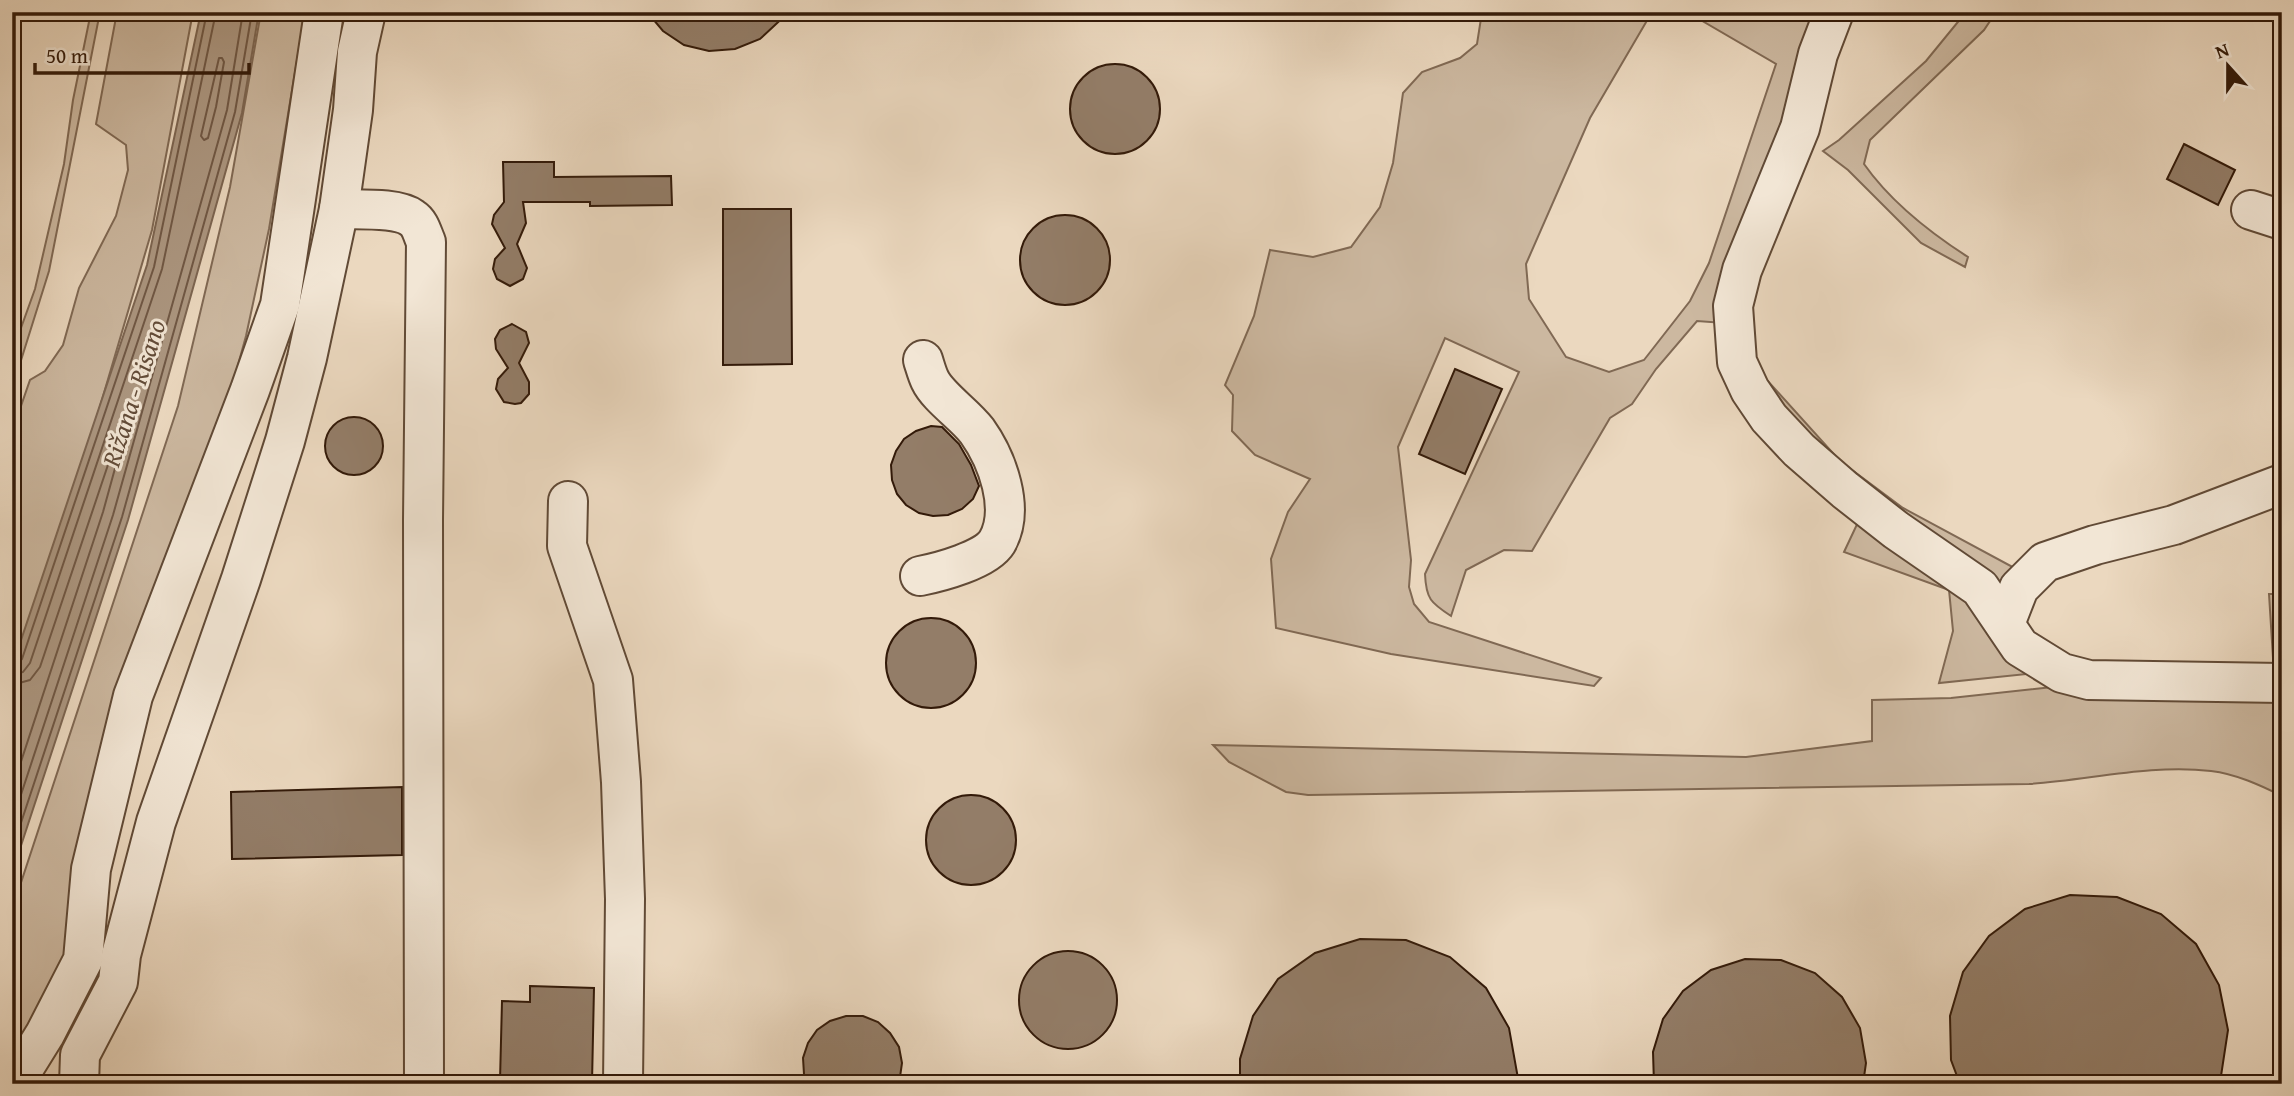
<svg xmlns="http://www.w3.org/2000/svg" width="2294" height="1096" viewBox="0 0 2294 1096" font-family="'Gentium Book Plus',serif">
<style>
.green{fill:#ccb8a0;stroke:#806954;stroke-width:2}
.water{fill:#ac9781;stroke:#7c6551;stroke-width:2}
.lines{fill:none;stroke-linecap:round;stroke-linejoin:round}
.shore{stroke:#705845;stroke-width:2}
.building{fill:#937d68;stroke:#331a09;stroke-width:2}
.minor-casing{stroke:#614a36;stroke-width:42}
.minor{stroke:#f2e6d5;stroke-width:38}
.labels{text-anchor:middle;dominant-baseline:central;stroke-width:6;stroke-linejoin:round;paint-order:stroke}
.water-label{font-size:26px;font-style:italic;fill:#634c39;stroke:#f2e6d5}
</style>
<rect width="100%" height="100%" fill="#ebd8bf"/>
<filter id="stains"><feTurbulence type="fractalNoise" baseFrequency=".00286" numOctaves="4"/><feColorMatrix values="0 0 0 0 .2 0 0 0 0 .09 0 0 0 0 .02 0 0 0 .5 -.17"/></filter>
<radialGradient id="worn" r=".72"><stop offset=".6" stop-color="#630" stop-opacity="0"/><stop offset="1" stop-color="#630" stop-opacity=".3"/></radialGradient>
<g class="green">
<path d="M 91,12 L 100,12 L 49,271 L 12,389 L 12,353 L 35,289 L 64,164 L 73,100 Z"/>
<path d="M 117,12 L 193,12 L 152,230 L 12,705 L 12,432 L 30,380 L 45,371 L 63,345 L 79,288 L 116,216 L 128,170 L 126,145 L 96,124 Z"/>
<path d="M 261,12 L 305,12 L 269,229 L 246,336 L 75,955 L 12,1068 L 12,910 L 178,406 L 230,187 Z"/>
<path d="M 1482,12 L 1652,12 L 1590,118 L 1526,264 L 1529,299 L 1566,357 L 1609,372 L 1644,360 L 1690,301 L 1709,263 L 1776,64 L 1687,12 L 1786,12 L 1818,23 L 1724,323 L 1697,321 L 1656,369 L 1632,404 L 1610,418 L 1532,551 L 1504,550 L 1466,570 L 1451,616 C 1431,603 1426,599 1425,574 L 1519,372 L 1445,338 L 1398,447 L 1411,560 L 1409,587 L 1414,604 L 1429,622 L 1601,678 L 1594,686 L 1391,654 L 1276,628 L 1271,559 L 1288,512 L 1310,479 L 1255,455 L 1232,431 L 1233,395 L 1225,385 L 1254,316 L 1270,250 L 1313,257 L 1351,247 L 1380,207 L 1393,163 L 1403,93 L 1422,72 L 1460,58 L 1477,44 Z"/>
<path d="M 1966,12 L 1996,12 L 1984,30 L 1870,140 L 1864,164 C 1890,201 1929,232 1968,257 L 1965,267 L 1921,243 L 1848,170 L 1823,151 L 1839,140 L 1926,61 Z"/>
<path d="M 1750,371 L 1766,379 L 1840,461 L 1903,508 L 2020,571 L 2004,603 L 1828,467 Z"/>
<path d="M 1860,518 L 1965,586 L 2027,674 L 1939,683 L 1953,631 L 1949,590 L 1844,552 Z"/>
<path d="M 2269,594 L 2282,594 L 2282,674 L 2274,674 Z"/>
<path d="M 2062,686 L 2282,691 L 2282,796 C 2260,785 2236,774 2211,771 C 2150,764 2090,780 2029,784 L 1308,795 L 1286,792 L 1229,762 L 1213,745 L 1746,757 L 1872,741 L 1872,700 L 1951,698 Z"/>
</g>
<path class="water" d="M 201,12 L 259,12 L 242,113 L 128,520 L 12,873 L 12,667 L 147,265 Z"/>
<g class="lines">
<g class="shore">
<path d="M 219,58 L 222,58 L 224,62 L 216,107 L 208,138 L 204,140 L 201,136 Z"/>
<path d="M 12,665 L 18,664 L 22,659 L 154,267 L 207,12"/>
<path d="M 12,674 L 23,672 L 30,663 L 162,269 L 216,12"/>
<path d="M 12,685 L 30,680 L 40,667 L 116,441 L 121,439 L 122,443 L 103,512 L 12,789"/>
<path d="M 12,822 L 113,515 L 227,110 L 243,12"/>
<path d="M 12,850 L 122,517 L 235,112 L 252,12"/>
</g>
</g>
<g class="building">
<path d="M 647,12 L 789,12 L 760,39 L 735,49 L 709,51 L 684,45 L 663,31 Z"/>
<circle cx="1115" cy="109" r="45"/>
<path d="M 2184,144 L 2235,170 L 2218,205 L 2167,179 Z"/>
<path d="M 503,162 L 554,162 L 554,177 L 671,176 L 672,205 L 590,206 L 590,202 L 523,202 L 526,223 L 517,244 L 527,268 L 523,279 L 510,286 L 497,279 L 493,269 L 495,259 L 505,248 L 492,224 L 494,215 L 504,202 Z"/>
<path d="M 723,209 L 791,209 L 792,364 L 723,365 Z"/>
<circle cx="1065" cy="260" r="45"/>
<path d="M 512,324 L 526,332 L 529,343 L 519,363 L 529,382 L 529,394 L 521,403 L 515,404 L 504,402 L 496,389 L 498,379 L 508,368 L 496,349 L 495,339 L 500,330 Z"/>
<path d="M 1455,369 L 1502,389 L 1465,474 L 1419,454 Z"/>
<circle cx="354" cy="446" r="29"/>
<path d="M 931,426 L 942,427 L 959,444 L 971,465 L 979,486 L 973,499 L 962,509 L 948,515 L 933,516 L 919,513 L 906,505 L 897,494 L 892,480 L 891,465 L 896,451 L 904,439 L 916,431 Z"/>
<circle cx="931" cy="663" r="45"/>
<path d="M 402,787 L 402,855 L 232,859 L 231,792 Z"/>
<circle cx="971" cy="840" r="45"/>
<path d="M 2070,895 L 2117,897 L 2161,914 L 2196,944 L 2219,985 L 2228,1030 L 2221,1076 L 2217,1084 L 1960,1084 L 1951,1060 L 1950,1016 L 1963,972 L 1989,936 L 2025,909 Z"/>
<path d="M 1360,939 L 1406,940 L 1450,957 L 1486,988 L 1509,1028 L 1519,1084 L 1240,1084 L 1240,1059 L 1253,1016 L 1278,979 L 1315,953 Z"/>
<circle cx="1068" cy="1000" r="49"/>
<path d="M 1745,959 L 1781,960 L 1815,973 L 1842,997 L 1860,1028 L 1866,1063 L 1863,1084 L 1654,1084 L 1653,1052 L 1663,1019 L 1683,991 L 1711,970 Z"/>
<path d="M 530,986 L 594,988 L 592,1083 L 500,1081 L 502,1001 L 530,1002 Z"/>
<path d="M 846,1016 L 863,1016 L 878,1022 L 890,1033 L 899,1047 L 902,1063 L 899,1084 L 807,1084 L 804,1074 L 803,1058 L 808,1043 L 817,1030 L 830,1021 Z"/>
</g>
<g class="lines">
<g class="minor-casing">
<g id="minor">
<path d="M 1834,12 L 1818,54 L 1800,128 L 1742,270 L 1733,306 L 1737,362 L 1750,390 L 1769,418 L 1799,450 L 1845,490 L 1896,530 L 1980,588 L 2020,647 L 2062,673 L 2089,680 L 2282,683"/>
<path d="M 339,209 C 358,210 397,207 412,218 C 420,223 422,233 426,242 L 423,520 L 424,1084"/>
<path d="M 2251,210 L 2282,220"/>
<path d="M 568,501 L 567,546 L 613,680 L 621,782 L 625,899 L 623,1084"/>
<path d="M 920,576 C 940,572 986,560 997,542 C 1016,509 997,459 977,431 C 964,414 938,397 930,380 C 927,374 925,366 923,360"/>
<path d="M 2005,624 L 2019,588 L 2045,562 L 2095,545 L 2174,525 L 2282,484"/>
<path d="M 14,1084 L 45,1034 L 83,960 L 91,869 L 133,696 L 250,390 L 280,305 L 324,12"/>
<path d="M 79,1084 L 80,1055 L 118,982 L 121,955 L 156,822 L 241,579 L 285,441 L 307,358 L 339,209 L 353,110 L 357,52 L 366,12"/>
</g>
</g>
<use href="#minor" class="minor"/>
</g>
<g class="labels">
<g class="water-label">
<text transform="translate(133 393) rotate(-72)">Rižana - Risano</text>
</g>
</g>
<rect width="2294" height="1096" fill="none" stroke="#ebd8bf" stroke-width="42"/>
<rect x="14" y="14" width="2266" height="1068" fill="none" stroke="#331a09" stroke-width="3.5"/>
<rect x="21" y="21" width="2252" height="1054" fill="none" stroke="#331a09" stroke-width="2"/>
<g transform="translate(2228 66) rotate(339)" stroke="#f2e6d5" stroke-width="5" paint-order="stroke">
<path d="M0-5L12 26L0 18L-12 26Z" fill="#331a09"/>
<text y="-10" font-size="19" font-weight="bold" text-anchor="middle" fill="#331a09">N</text>
</g>
<path d="M35 63v10h214v-10" fill="none" stroke="#331a09" stroke-width="3.5"/>
<text x="46" y="63" font-size="21" fill="#331a09" stroke="#f2e6d5" stroke-width="5" paint-order="stroke">50 m</text>
<rect width="100%" height="100%" filter="url(#stains)"/>
<rect width="100%" height="100%" fill="url(#worn)"/>
</svg>
